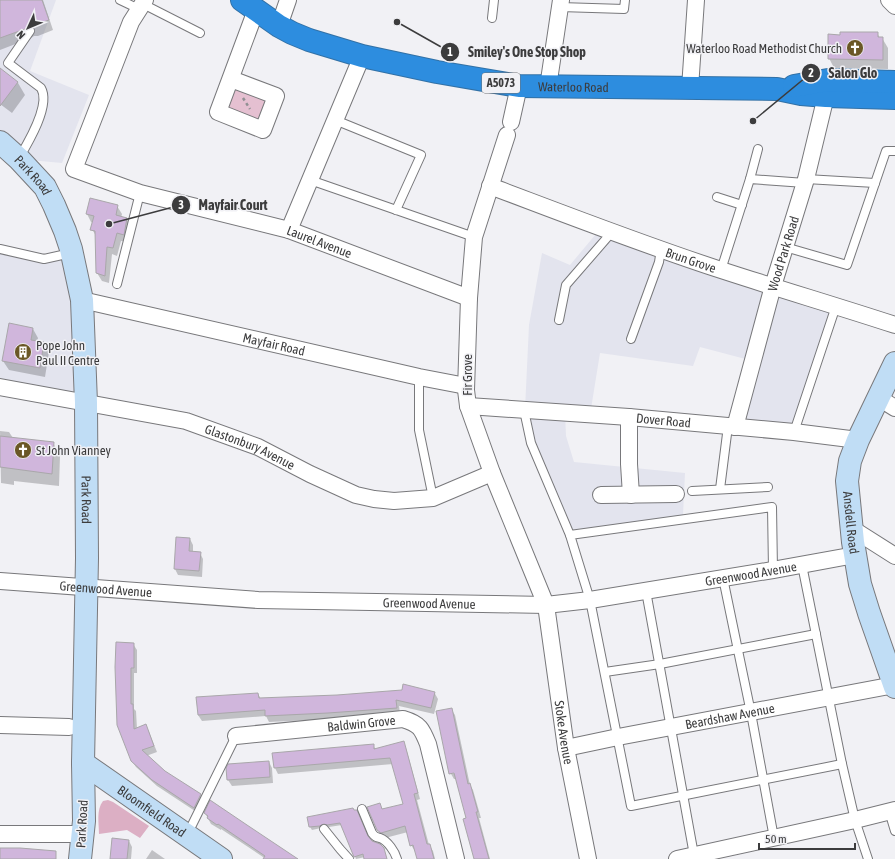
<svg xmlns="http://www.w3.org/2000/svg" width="895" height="859" viewBox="0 0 895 859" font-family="'Asap Condensed',sans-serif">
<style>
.built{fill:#e3e4ee}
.green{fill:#e5c0d1}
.forest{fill:#dcafc4}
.shadow{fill:#0003}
.building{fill:#d0b6dc;stroke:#a9a7aa}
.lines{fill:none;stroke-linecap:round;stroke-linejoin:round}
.lane-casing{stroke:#78787b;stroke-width:10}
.street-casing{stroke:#78787b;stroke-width:18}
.secondary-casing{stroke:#78787b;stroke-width:24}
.highway-casing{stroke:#3271a6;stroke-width:24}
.path{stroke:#909093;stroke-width:2.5;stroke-dasharray:3 3;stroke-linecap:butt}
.lane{stroke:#fff;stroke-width:8}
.street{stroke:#fff;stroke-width:16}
.secondary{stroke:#c0ddf5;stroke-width:22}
.highway{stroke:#2d8ddf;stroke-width:22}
.labels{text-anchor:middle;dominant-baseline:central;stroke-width:3;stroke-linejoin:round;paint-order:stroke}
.shield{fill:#f1f1f5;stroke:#727274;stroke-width:1}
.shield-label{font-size:12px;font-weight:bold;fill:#3c3c3d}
.poi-label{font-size:13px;fill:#3c3c3d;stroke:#f1f1f5;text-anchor:start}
.street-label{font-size:13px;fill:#3c3c3d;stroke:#f1f1f5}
.leader{fill:none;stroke:#3c3c3d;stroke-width:1.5}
.callout-dot{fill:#3c3c3d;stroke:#f1f1f5;stroke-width:1.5}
.mark-label{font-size:12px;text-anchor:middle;font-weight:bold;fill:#fff}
.callout-label{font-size:14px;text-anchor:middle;font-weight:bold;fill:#3c3c3d;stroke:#f1f1f5;stroke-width:3;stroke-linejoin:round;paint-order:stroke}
</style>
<rect width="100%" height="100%" fill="#f1f1f5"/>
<g class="built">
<path d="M 0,0 L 56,0 L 30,71 L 89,95 L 62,163 L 19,159 L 0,142 Z"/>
<path d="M 601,228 L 836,306 L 794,432 L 735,427 L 753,361 L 700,347 L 693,366 L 600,353 L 590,415 L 565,412 L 566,436 L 574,462 L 685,473 L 683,515 L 569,533 L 531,443 L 525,409 L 529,325 L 542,253 L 570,265 Z"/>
<path d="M 0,244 L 46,255 L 71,249 L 86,403 L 0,387 Z"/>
</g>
<path class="green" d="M 231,79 L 276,96 L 263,130 L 218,112 Z"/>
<path class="forest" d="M 108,800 L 113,802 L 149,826 L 140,838 L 127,830 L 99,834 C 99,823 96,810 103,801 Z"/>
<g class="shadow">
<path d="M 0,0 L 43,0 L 53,30 L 38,36 L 34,36 L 31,38 L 0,50 Z"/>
<path d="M 877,33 L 880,38 L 882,38 L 888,48 L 888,69 L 834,68 L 829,58 Z"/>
<path d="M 0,69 L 18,83 L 25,95 L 12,113 L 0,104 Z"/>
<path d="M 117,206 L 122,214 L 121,218 L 127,219 L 131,227 L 128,242 L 121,241 L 117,256 L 112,254 L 109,283 L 102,281 L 97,273 L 97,238 L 92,229 L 93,223 L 91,222 L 87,214 Z"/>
<path d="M 33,329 L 38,338 L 37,342 L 44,343 L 49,352 L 45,377 L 9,370 L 3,361 Z"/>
<path d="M 0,431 L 9,432 L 13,438 L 53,443 L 60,456 L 59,486 L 14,481 L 14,485 L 1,483 Z"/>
<path d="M 190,539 L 193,545 L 193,552 L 200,553 L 203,559 L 202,577 L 178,575 L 175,569 Z"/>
<path d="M 133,644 L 137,650 L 137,673 L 134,673 L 134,709 L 136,711 L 137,729 L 145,726 L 149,732 L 157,752 L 146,756 L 165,772 L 200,795 L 204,801 L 198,813 L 157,786 L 136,767 L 132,761 L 118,725 Z"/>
<path d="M 434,692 L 438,699 L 434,714 L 399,706 L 400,714 L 332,719 L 269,722 L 266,716 L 202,721 L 198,715 L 258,694 L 261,699 Z"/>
<path d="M 451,709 L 455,715 L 470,785 L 473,790 L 481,818 L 479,818 L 490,859 L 475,859 L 467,818 L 456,779 L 454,779 L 451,774 L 459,773 L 451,772 L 451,774 L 450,773 Z"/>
<path d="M 403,742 L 406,748 L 420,799 L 417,800 L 429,845 L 433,851 L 435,859 L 418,859 L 416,851 L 415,851 L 411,845 L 408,832 L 385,838 L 381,836 L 378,830 L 379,804 L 383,810 L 404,805 L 393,764 L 278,774 L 275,768 L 373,745 L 376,750 Z"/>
<path d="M 269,762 L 272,768 L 273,783 L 232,786 L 228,780 Z"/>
<path d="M 353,810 L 369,839 L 383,848 L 387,859 L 365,859 L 365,857 L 356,859 L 342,825 L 329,827 L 325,826 L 321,828 L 312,830 L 310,827 Z"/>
<path d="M 205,813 L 296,859 L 266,859 L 221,829 L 221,830 L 211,824 Z"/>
<path d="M 129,841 L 132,847 L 131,859 L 111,859 Z"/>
<path d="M 152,850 L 165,859 L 146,859 Z"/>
</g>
<g class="building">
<path d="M 0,0 L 42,0 L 49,20 L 32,26 L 28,26 L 25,29 L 0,38 Z"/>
<path d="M 840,32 L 878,32 L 878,37 L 883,37 L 883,60 L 828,59 L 828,34 L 840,35 Z"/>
<path d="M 0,68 L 18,82 L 0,106 Z"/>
<path d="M 90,198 L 118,205 L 116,215 L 127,218 L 124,235 L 117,233 L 113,248 L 107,247 L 105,276 L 96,273 L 95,231 L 90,230 L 94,216 L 86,214 Z"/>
<path d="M 9,323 L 33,328 L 31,340 L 44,342 L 40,368 L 2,361 Z"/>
<path d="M 0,436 L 54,442 L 52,474 L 0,467 Z"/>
<path d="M 176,537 L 190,538 L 189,551 L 201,552 L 199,571 L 174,569 Z"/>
<path d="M 116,642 L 134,643 L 134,668 L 131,668 L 131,704 L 133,704 L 134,729 L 146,724 L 154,746 L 142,750 L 165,771 L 201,794 L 194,808 L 152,780 L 131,761 L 117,725 L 115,667 Z"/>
<path d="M 403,684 L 435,692 L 431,708 L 396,700 L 397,708 L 328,713 L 265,716 L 265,710 L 198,715 L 196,697 L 258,693 L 259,698 L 337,695 L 402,690 Z"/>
<path d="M 452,708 L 468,784 L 470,783 L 478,812 L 476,812 L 489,859 L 474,859 L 463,819 L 466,818 L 454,773 L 449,774 L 436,711 Z"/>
<path d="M 404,741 L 418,793 L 414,794 L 427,844 L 430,844 L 434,859 L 417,859 L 413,845 L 410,846 L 405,826 L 381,833 L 377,830 L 367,807 L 380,803 L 382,809 L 403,804 L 390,758 L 274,768 L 272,753 L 374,744 L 374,749 Z"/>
<path d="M 269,761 L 270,777 L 227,780 L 226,768 L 228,764 Z"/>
<path d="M 210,800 L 247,825 L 298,859 L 263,859 L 265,856 L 218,824 L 217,825 L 207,818 L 208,816 L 204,813 Z"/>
<path d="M 353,808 L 354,810 L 357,810 L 368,836 L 372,841 L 380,844 L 384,848 L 387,859 L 364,859 L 363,854 L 354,857 L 340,823 L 327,825 L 324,824 L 320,826 L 309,827 L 307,817 Z"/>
<path d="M 112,838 L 129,840 L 127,859 L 110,859 Z"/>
<path d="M 0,848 L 20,848 L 56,851 L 56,859 L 0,859 Z"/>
</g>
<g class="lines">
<g class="lane-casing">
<g id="lane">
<path d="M 120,0 L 139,9"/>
<path d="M 143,4 L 200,33"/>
<path d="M 560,7 L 624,9 L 625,0"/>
<path d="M 492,18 L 494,0"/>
<path d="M 335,120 L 421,155 L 396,210"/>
<path d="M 19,158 C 28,143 51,105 41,88 L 8,63 L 30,31"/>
<path d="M 750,179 L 758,149"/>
<path d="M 806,179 L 875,183"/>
<path d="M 310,180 L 474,237"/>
<path d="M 717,197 L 742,205"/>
<path d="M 785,247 L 847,265 L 886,151 L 895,151"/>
<path d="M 0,249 L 44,259 L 71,253"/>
<path d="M 721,270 L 750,179 L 805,183"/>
<path d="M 117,284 L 140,193"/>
<path d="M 559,320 L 566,285 L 612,232"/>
<path d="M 631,339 L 659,262 L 661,249"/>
<path d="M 419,377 L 419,430 L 433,498"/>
<path d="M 525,409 L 525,415 L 531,443 L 570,535"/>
<path d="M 794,432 L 836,306"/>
<path d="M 720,489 L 728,426"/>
<path d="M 692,491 L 768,487"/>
<path d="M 802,565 L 842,764 L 855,820 L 868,859"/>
<path d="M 773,570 L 772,507 L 570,535 L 590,600 L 631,806 L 842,764"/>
<path d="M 723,578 L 751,713 L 774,838"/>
<path d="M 646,591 L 694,855"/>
<path d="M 605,672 L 660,664 L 816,634"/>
<path d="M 362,809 L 372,833 C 375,837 376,837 380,838 C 388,841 395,852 397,859"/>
<path d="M 889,811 L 895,831"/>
<path d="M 324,829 L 340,849 L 349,859"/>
<path d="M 186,834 L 192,825 L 236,736"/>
</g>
</g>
<g class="street-casing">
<g id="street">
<path id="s1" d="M 145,0 L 131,22 L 74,169 L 140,193 L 289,230 L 469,298"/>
<path d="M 889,0 L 895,6"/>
<path d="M 279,26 L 288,0"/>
<path d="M 231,79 L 276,96 L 263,130 L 218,112 L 256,10"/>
<path d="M 548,87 L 561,0"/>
<path d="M 690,88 L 696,0"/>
<path d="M 511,122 L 519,86"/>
<path id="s2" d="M 507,135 L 474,237 L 469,298 L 466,390 L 468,406 L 492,473 L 546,605 L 566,748 L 588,859"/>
<path id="s3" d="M 490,186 C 567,215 644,245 721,270 C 779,289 837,306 895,325"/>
<path d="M 289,230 L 362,56"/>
<path id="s4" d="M 82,300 L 419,377 L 466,386"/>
<path id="s5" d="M 0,387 L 186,421 L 258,447 L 310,474 L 356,495 L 374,499 L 394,501 L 433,498 L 492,473"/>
<path d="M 879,398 L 895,408"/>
<path id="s6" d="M 468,406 L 629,417 L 794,432 L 858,440"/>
<path d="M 629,417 L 629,464 L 631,495"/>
<path id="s7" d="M 735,427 L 773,286 L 806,179 L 826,96 L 827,87"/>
<path d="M 601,495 L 676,494"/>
<path d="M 851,528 L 895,556"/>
<path id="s8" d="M 0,581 L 258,600 L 546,605 L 590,600 L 773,570 L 855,555"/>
<path d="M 0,725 L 69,727"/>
<path id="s9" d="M 236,736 L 403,719 C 420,724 422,729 428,744 L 456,859"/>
<path id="s10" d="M 566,748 L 618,737 L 894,685"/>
<path d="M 0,834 L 82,834"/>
<path d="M 677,859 L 855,820 L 895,810"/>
</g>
</g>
<g class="secondary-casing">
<g id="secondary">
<path id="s11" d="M 0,142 L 19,159 L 45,187 L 54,205 L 65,231 L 71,249 L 82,300 L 86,403 L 87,558 L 83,763 L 84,821 L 80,859"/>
<path id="s12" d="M 895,363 L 858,440 L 850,461 L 847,481 L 853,542 L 860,584 L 869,613 L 895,687"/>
<path id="s13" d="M 83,763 L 221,859"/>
</g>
</g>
<g class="highway-casing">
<g id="highway">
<path id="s14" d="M 242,0 L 279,26 L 292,33 L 309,40 L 362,56 L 437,72 L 519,86 L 777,89 L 801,94 L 826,96 L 895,98"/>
<path d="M 794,86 L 828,80 L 895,82"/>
</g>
</g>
<path class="path" d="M 243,98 L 250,109"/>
<use href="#lane" class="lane"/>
<use href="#street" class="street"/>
<use href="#secondary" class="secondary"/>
<use href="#highway" class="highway"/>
</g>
<defs>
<g id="church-disc" transform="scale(0.9)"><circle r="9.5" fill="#6a5726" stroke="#f1f1f5"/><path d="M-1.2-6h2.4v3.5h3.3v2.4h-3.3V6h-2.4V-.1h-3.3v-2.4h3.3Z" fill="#fff"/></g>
<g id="building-disc" transform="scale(0.9)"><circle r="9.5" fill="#6a5726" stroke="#f1f1f5"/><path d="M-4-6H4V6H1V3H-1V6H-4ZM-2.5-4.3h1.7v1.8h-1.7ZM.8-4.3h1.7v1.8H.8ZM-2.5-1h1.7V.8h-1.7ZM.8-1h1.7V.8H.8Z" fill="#fff"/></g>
</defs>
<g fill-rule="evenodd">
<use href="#church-disc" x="855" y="48"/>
<use href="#building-disc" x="23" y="352"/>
<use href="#church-disc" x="23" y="450"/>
</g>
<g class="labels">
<rect class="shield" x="482" y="73" width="38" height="20" rx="3"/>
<g class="shield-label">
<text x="501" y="83">A5073</text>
</g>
<g class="poi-label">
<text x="842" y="48" text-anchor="end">Waterloo Road Methodist Church</text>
<text x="36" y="345">Pope John<tspan x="36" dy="15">Paul II Centre</tspan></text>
<text x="36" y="450">St John Vianney</text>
</g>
<g class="street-label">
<text stroke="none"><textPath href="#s14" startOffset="348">Waterloo Road</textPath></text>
<text stroke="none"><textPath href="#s11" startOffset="47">Park Road</textPath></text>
<text stroke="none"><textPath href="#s1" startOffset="440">Laurel Avenue</textPath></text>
<text stroke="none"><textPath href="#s7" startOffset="180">Wood Park Road</textPath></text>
<text stroke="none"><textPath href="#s3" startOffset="214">Brun Grove</textPath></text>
<text stroke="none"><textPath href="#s4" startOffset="197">Mayfair Road</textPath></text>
<text transform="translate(467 375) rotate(-90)">Fir Grove</text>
<text stroke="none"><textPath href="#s6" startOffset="196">Dover Road</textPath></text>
<text stroke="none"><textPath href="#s5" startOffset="258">Glastonbury Avenue</textPath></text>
<text stroke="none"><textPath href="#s11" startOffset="383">Park Road</textPath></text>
<text stroke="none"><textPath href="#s12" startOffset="170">Ansdell Road</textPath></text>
<text stroke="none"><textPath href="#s8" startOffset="754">Greenwood Avenue</textPath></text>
<text stroke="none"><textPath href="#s8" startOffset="106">Greenwood Avenue</textPath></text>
<text stroke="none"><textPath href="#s8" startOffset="430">Greenwood Avenue</textPath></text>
<text stroke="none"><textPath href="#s10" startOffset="167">Beardshaw Avenue</textPath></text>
<text stroke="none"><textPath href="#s9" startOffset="126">Baldwin Grove</textPath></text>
<text stroke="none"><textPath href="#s2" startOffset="619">Stoke Avenue</textPath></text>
<text stroke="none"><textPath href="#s13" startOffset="84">Bloomfield Road</textPath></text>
<text transform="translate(82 824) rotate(-87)">Park Road</text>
</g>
</g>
<path class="leader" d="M397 22L450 52M753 121L811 73M109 224L181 205"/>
<g class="callout-dot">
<circle cx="397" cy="22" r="4"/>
<circle cx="753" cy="121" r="4"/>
<circle cx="109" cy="224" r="4"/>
<circle cx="450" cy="52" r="10"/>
<circle cx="811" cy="73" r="10"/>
<circle cx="181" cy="205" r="10"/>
</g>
<g class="mark-label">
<text x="450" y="56">1</text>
<text x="811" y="77">2</text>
<text x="181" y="209">3</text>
</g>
<g class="callout-label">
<text x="527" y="57">Smiley's One Stop Shop</text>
<text x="853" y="78">Salon Glo</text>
<text x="233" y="210">Mayfair Court</text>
</g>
<g transform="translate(28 28) rotate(226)" stroke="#f1f1f5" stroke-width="3" paint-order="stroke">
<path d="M0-3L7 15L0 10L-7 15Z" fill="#3c3c3d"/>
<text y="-6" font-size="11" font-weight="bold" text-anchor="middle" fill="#3c3c3d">N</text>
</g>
<path d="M759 843v6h96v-6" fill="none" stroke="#3c3c3d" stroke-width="2"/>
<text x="765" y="843" font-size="12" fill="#3c3c3d" stroke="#f1f1f5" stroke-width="3" paint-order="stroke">50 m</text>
</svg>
